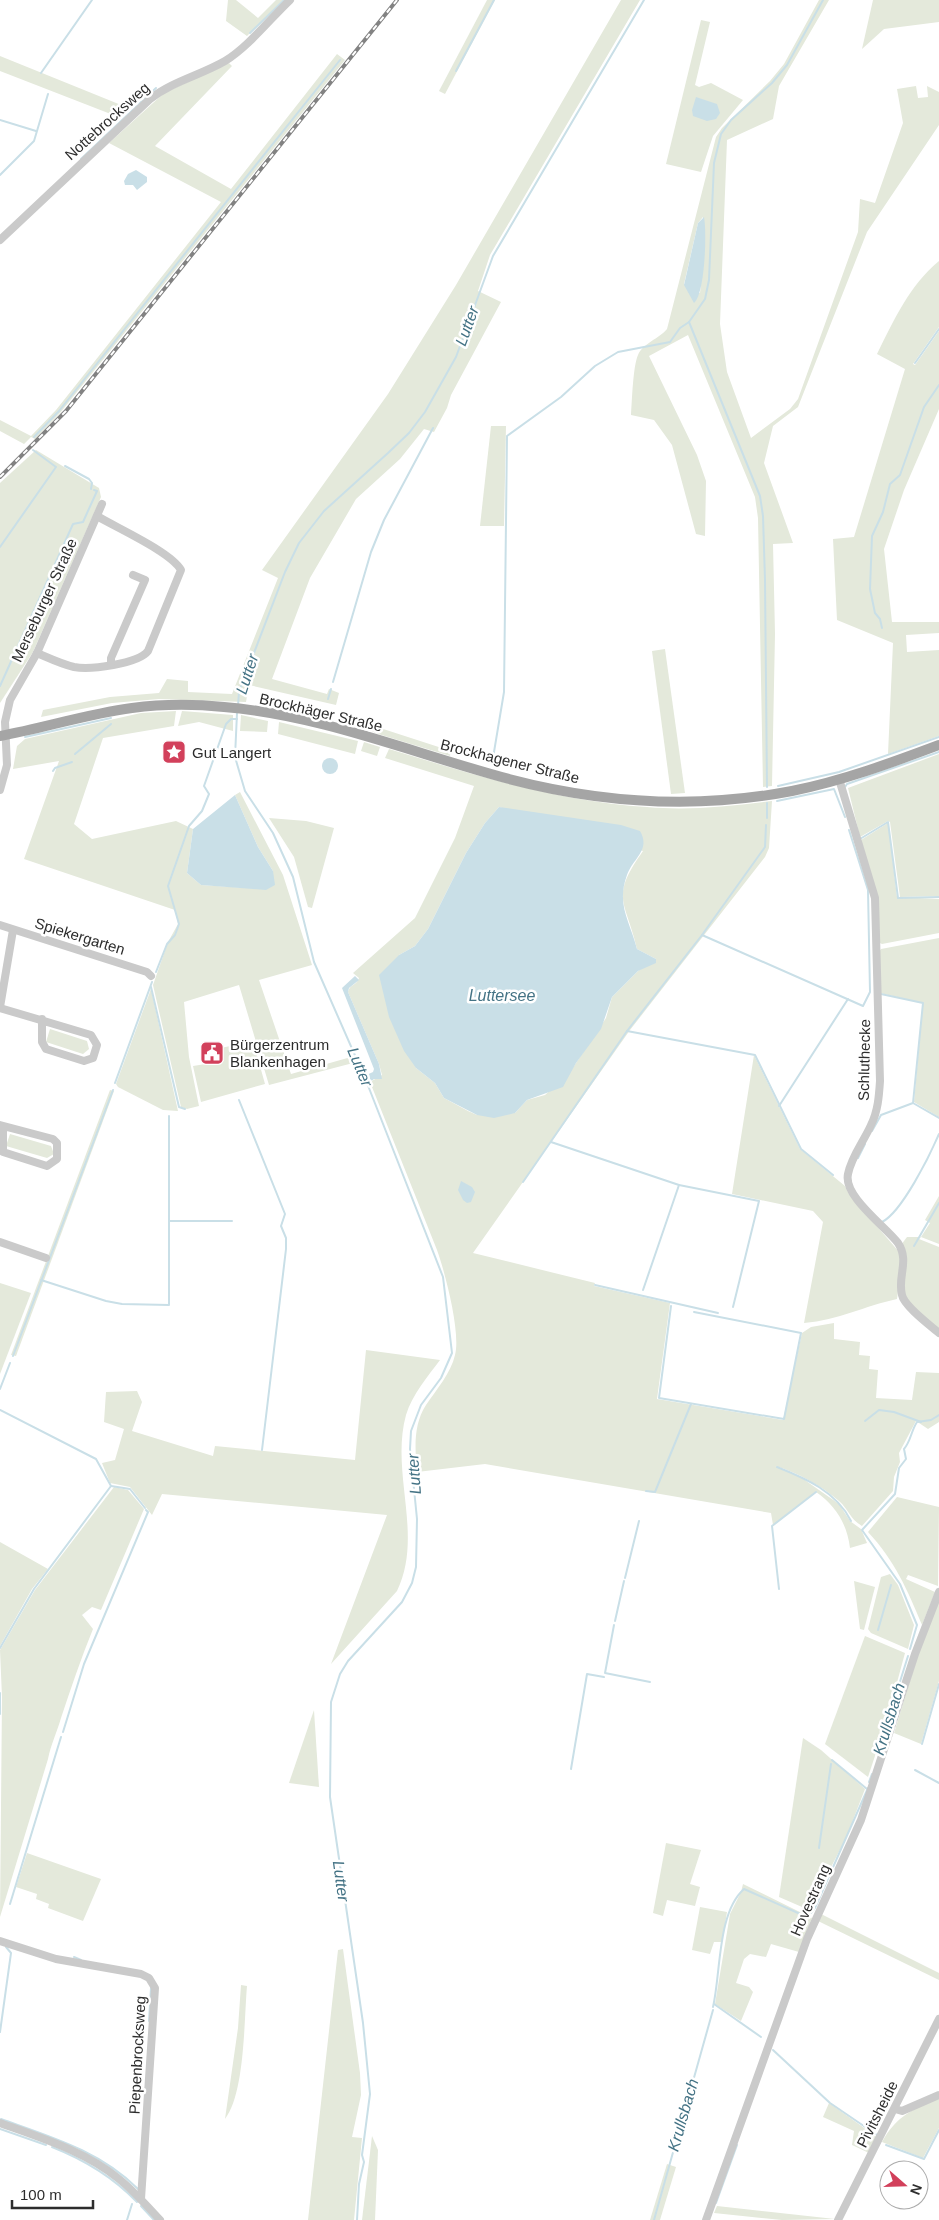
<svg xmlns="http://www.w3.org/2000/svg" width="939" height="2220" viewBox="0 0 939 2220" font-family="Helvetica,sans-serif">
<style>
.green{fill:#e4e9db;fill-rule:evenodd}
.water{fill:#c9dfe7}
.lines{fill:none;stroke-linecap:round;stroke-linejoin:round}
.stream{stroke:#c9dfe7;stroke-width:2}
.minor{stroke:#cacaca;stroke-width:8}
.major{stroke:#a5a5a5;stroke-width:10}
.rail-casing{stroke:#828282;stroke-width:4}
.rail{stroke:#fff;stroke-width:2;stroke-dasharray:5.5;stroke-linecap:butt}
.labels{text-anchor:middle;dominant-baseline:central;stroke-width:5;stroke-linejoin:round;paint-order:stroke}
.street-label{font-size:15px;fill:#2d2d2d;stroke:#fff}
.poi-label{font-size:15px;fill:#2d2d2d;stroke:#fff;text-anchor:start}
.water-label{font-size:16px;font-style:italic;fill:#447385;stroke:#fff}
</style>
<rect width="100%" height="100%" fill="#fff"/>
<g class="green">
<path d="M 228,0 L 236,0 L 258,18 L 276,0 L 283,0 L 247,36 L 226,21 Z"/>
<path d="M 487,0 L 495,0 L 445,94 L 439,91 Z"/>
<path d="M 621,0 L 640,0 L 490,255 L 478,291 L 501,302 L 451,395 L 447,408 L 434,432 L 424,429 L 400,459 L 356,499 L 310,578 L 272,679 L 327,694 L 329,689 L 339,693 L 336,705 L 249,685 L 246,702 L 159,699 L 112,703 L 41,717 L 43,710 L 110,697 L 159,693 L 167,679 L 188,681 L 188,692 L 232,694 L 278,578 L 262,570 L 388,394 L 456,285 Z"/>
<path d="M 819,0 L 829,0 L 779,86 L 773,119 L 727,140 L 720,324 L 727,372 L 751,438 L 790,409 L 798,399 L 858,232 L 860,199 L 875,203 L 903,123 L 897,89 L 916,86 L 918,98 L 928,97 L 927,86 L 939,92 L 939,125 L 867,232 L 798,407 L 773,426 L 764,463 L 793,543 L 773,544 L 775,634 L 772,786 L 763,787 L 758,518 L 755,497 L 688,335 L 649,356 L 697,455 L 706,481 L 705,536 L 696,534 L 672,445 L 654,420 L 631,415 C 632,401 633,366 638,355 C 643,343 659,339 667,329 L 716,137 L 722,128 L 770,81 L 784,64 ZM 703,217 L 704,254 L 700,293 L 684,284 L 698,223 Z"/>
<path d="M 873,0 L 939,0 L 939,22 L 884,29 L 862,49 Z"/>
<path d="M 701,20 L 710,22 L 695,85 L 699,87 L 711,83 L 743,100 L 713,136 L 701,172 L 666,164 Z"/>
<path d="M 337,54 L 345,60 L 60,413 L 35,439 L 31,437 L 24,444 L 0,431 L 0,420 L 31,436 L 56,410 L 221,202 L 109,143 L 164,93 L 229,63 L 232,66 L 155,146 L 231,189 Z"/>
<path d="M 0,56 L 131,109 L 121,118 L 0,71 Z"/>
<path d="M 939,261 L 939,327 L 913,364 L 915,365 L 939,331 L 939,409 L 904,490 L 884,549 L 892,622 L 939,622 L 939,633 L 906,635 L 907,652 L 939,650 L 939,736 L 888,754 L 893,643 L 837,620 L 833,539 L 854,537 L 905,369 L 877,354 C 894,320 909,286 939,261 Z"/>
<path d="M 491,426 L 506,426 L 504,526 L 480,526 Z"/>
<path d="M 36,450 L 99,488 L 101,497 L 33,652 L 0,703 L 0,483 Z"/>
<path d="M 665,649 L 685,793 L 671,794 L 652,651 Z"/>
<path d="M 176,711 L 174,726 L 103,738 L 74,824 L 92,839 L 176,821 L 193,829 L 187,873 L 201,885 L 266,889 L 273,871 L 258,847 L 235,795 L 240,792 L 283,875 L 312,965 L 259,980 L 291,1074 L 351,1057 L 353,1063 L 269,1085 L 239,985 L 184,1002 L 189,1057 L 199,1106 L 187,1109 L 181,1107 L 153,985 L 168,942 L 178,924 L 175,910 L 24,859 L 59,761 L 13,769 L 17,746 L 25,739 L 141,713 Z"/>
<path d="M 182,711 L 233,715 L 233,731 L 199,722 L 178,726 Z"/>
<path d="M 340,713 L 365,719 L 377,727 L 451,751 L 450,756 L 375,733 L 364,726 L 339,718 Z"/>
<path d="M 241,715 L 268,721 L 267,732 L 240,731 Z"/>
<path d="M 279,722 L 358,741 L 355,754 L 278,734 Z"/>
<path d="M 364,742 L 380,747 L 377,756 L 361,751 Z"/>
<path d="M 389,749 C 474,775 558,801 647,807 C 689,811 730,806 772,801 L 769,848 L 765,857 L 630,1030 L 473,1253 L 595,1283 L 594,1286 L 670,1303 L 657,1399 L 783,1420 L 802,1333 L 811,1327 L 834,1323 L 834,1339 L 860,1342 L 859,1355 L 870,1356 L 869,1369 L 878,1370 L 876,1398 L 912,1400 L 916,1372 L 939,1373 L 939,1422 L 928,1429 L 916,1421 L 899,1453 L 900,1462 L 894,1477 L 893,1491 L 862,1526 C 850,1519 849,1510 839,1501 C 822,1486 797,1472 775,1466 L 799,1476 L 839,1504 L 850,1521 L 861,1529 L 867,1543 L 850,1548 C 847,1524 836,1506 816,1492 L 773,1525 L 771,1513 L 485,1464 L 417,1472 C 415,1449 413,1425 426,1405 C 436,1390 451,1373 455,1355 C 461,1333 445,1272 437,1250 L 370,1082 L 382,1075 L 379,1064 L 348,992 C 349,985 357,985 359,978 L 353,973 L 415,918 L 455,838 L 474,786 L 385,758 ZM 499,807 L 643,851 C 609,899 626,900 637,949 L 656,959 L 638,971 L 612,997 L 606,1018 L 570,1072 L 545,1095 L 527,1100 L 515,1113 L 477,1115 L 468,1111 L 444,1098 L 435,1083 L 416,1068 L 399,955 L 415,946 L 428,929 L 466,853 L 485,823 Z"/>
<path d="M 939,754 L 939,896 L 900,897 L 890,822 L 888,821 L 860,837 L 848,788 Z"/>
<path d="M 269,818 L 306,821 L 334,828 L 312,908 L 308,907 L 294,857 Z"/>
<path d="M 888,823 L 897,897 L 939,899 L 939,933 L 882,944 L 878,942 L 876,890 L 861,840 Z"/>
<path d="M 939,938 L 939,1117 L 914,1102 L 923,1003 L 880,993 L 879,952 L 881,949 Z"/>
<path d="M 151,989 L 178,1111 L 163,1110 L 118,1087 L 116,1084 Z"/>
<path d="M 50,1029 L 87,1041 L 89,1049 L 83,1054 L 46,1042 Z"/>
<path d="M 253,1041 L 265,1084 L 201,1102 L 193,1066 L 224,1061 L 221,1048 Z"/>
<path d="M 754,1055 L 800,1149 L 845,1186 L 849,1194 L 900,1253 L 901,1271 L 897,1299 C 864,1306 839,1320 804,1323 L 823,1222 L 813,1211 L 732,1194 Z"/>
<path d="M 110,1090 L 114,1091 L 16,1356 L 11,1355 Z"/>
<path d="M 10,1134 L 51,1146 L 54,1154 L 47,1158 L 6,1146 Z"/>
<path d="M 939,1196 L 939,1244 L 921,1237 L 919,1239 L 939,1247 L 939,1330 L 905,1299 L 901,1245 L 907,1237 L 921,1237 L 930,1223 L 925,1220 Z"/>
<path d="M 0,1283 L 31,1293 L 0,1374 Z"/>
<path d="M 366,1350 L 440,1360 C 428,1376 412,1395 406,1415 C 390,1473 424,1535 397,1591 L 331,1664 L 387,1515 L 162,1494 L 152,1515 L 130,1487 L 110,1483 L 102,1463 L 115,1460 L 124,1429 L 104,1422 L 106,1392 L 137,1391 L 142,1402 L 132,1431 L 213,1456 L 215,1446 L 355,1460 Z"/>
<path d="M 114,1487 L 128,1490 L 144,1509 L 101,1610 L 92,1607 L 82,1615 L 93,1629 C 81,1658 71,1688 61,1718 C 57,1732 51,1744 48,1759 L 0,1917 L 2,1697 L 0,1650 L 35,1590 Z"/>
<path d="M 897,1497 L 939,1507 L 938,1586 L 908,1575 L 906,1579 L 935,1592 L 922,1625 C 907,1589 895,1561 868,1532 Z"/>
<path d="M 0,1542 L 48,1569 L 32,1589 L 0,1646 Z"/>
<path d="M 890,1574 L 898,1585 L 914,1625 L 908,1649 L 871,1633 L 868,1629 L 881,1577 Z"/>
<path d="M 854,1581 L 875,1587 L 864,1630 L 860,1629 Z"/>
<path d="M 939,1600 L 939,1681 L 921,1744 L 894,1733 L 918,1655 Z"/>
<path d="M 865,1636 L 905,1653 C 894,1695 882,1736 868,1777 L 825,1744 Z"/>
<path d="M 314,1710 L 319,1787 L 289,1783 Z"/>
<path d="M 803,1738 L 821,1750 L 865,1789 L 846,1838 L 809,1910 L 779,1897 Z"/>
<path d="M 666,1843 L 701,1850 L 690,1884 L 700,1887 L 695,1906 L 667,1900 L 663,1916 L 653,1913 Z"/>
<path d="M 27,1853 L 101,1879 L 83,1921 L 48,1908 L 49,1904 L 36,1899 L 37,1894 L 16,1887 Z"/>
<path d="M 743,1884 L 812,1918 L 799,1952 L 771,1944 L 766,1957 L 750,1954 L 744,1959 L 736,1983 L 749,1987 L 753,1992 L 741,2021 L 715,2004 L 730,1914 L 741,1892 Z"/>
<path d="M 700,1907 L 727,1912 L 722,1942 L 714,1942 L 710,1954 L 692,1950 Z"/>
<path d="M 821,1914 L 939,1973 L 939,1980 L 818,1921 Z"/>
<path d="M 343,1949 L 360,2073 L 361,2095 L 352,2137 L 362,2138 L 354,2220 L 308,2220 L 338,1950 Z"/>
<path d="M 241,1985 L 247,1986 C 244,2020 245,2093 225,2119 L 238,2028 Z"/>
<path d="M 939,2097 L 939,2128 L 923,2158 L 882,2142 C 897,2115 913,2110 939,2097 Z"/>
<path d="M 829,2103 L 877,2137 L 869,2153 L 852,2145 L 854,2131 L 823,2117 Z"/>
<path d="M 372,2136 L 378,2150 L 375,2220 L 362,2220 Z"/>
<path d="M 667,2164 L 676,2167 L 660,2220 L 650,2220 Z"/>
<path d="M 717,2206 L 835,2219 L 782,2220 L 714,2213 Z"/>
</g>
<g class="water">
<path d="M 696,97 L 717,104 L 720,113 L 716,119 L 707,121 L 693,116 L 692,110 Z"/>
<path d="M 136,170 L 147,177 L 147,182 L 137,190 L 133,185 L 125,185 L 124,181 L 128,174 Z"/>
<path d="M 704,217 C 707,232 705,294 694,303 L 684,285 L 698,223 Z"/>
<circle cx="330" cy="766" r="8"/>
<path d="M 235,795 L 258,847 L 273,871 L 275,885 L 266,890 L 201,885 L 187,873 L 193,829 Z"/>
<path d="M 499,807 L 621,825 L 640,831 C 651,850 633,858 627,875 C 616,905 630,921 637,949 L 656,959 L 656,963 L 638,971 L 612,997 L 601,1029 L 576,1063 L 563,1087 L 527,1100 L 515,1113 L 494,1118 L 477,1115 L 444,1098 L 435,1083 L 416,1068 L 404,1051 L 389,1017 L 379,975 L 399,955 L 415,946 L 428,929 L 466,853 L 485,823 Z"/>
<path d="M 355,976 L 359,980 L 349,988 L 348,992 L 379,1064 L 382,1079 L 374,1079 L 366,1085 L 362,1077 L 373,1072 L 374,1069 L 342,988 Z"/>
<path d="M 461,1181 L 472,1187 L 475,1192 L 471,1202 L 467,1203 L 463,1200 L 458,1190 Z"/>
</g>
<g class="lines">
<g class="stream">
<path d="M 250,33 L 284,0"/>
<path d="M 456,71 L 494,0"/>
<path d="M 41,73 L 92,0"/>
<path d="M 0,120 L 36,131"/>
<path d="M 81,159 L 156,88"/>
<path d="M 0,175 L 34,141 L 48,94"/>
<path d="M 689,322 L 760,496 L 763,516 L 765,580 L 767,787"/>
<path d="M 915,363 L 939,329"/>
<path d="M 34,437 L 59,411 L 340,60"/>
<path d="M 65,466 L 89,479 L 92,483 L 91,489"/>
<path d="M 0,547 L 56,467 L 33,450"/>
<path d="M 882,628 L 880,619 L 875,613 L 870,589 L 872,536 L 883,512 L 890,484 L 900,475 L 924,407 L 939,385"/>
<path d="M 333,682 L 371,552 L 384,520 L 433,428"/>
<path d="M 0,686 L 73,524 L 83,522 L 97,491 L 94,490"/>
<path d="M 328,699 L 331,689"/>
<path d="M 238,706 L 239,692 L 285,572 L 299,543 L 324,511 L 388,453 L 409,433 L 425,412 L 456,357 L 493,256 L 644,0"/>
<path d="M 237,713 L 235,757 L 245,791 L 273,833 L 293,877 L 314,962 L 364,1076"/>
<path d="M 25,737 L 111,718"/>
<path d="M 75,754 L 111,724"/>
<path d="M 492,764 L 504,692 L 507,436 L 561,397 L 595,366 L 618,352 L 670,342 L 680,328 L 689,322 L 705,299 L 709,280 L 714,163 L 721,134 L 731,120 L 772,83 L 787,65 L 823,0"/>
<path d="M 53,771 L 55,768 L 72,762"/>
<path d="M 778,786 L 839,772 L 939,737"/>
<path d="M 845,787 L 847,784 L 939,752"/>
<path d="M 777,801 L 834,789 L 845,817"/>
<path d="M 767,818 L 767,803"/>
<path d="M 860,839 L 888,822 L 898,898 L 939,897"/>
<path d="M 702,935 L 863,1006 L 870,992 L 868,890 L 849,830"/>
<path d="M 156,972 L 167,944 L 175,935 L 179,924 L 168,886 L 189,826 L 202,811 L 209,794 L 204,786 L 226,724 L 231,719 L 237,719"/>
<path d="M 151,987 L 179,1107 L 185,1109"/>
<path d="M 881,994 L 923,1003 L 913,1103"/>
<path d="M 627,1031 L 755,1055 L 801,1149 L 833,1175"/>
<path d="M 115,1083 L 152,982"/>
<path d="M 239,1100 L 285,1214 L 281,1226 L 286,1238 L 286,1249 L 262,1450"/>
<path d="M 913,1103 L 939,1118"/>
<path d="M 779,1106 L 848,999"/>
<path d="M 872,1131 L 881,1115 L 913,1103"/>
<path d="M 551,1142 L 679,1185 L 759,1201 L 733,1307"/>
<path d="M 858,1158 L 865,1144"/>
<path d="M 523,1182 L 627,1031 L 702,935 L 765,847 L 766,825"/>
<path d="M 169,1221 L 232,1221"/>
<path d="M 882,1222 C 902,1212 930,1155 939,1134"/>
<path d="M 914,1246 L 939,1203"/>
<path d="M 41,1280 L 106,1301 L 122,1304 L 169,1305 L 169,1116"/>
<path d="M 595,1285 L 718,1313"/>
<path d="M 643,1290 L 679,1185"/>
<path d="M 671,1306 L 659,1398 L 784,1419 L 801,1333 L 694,1312"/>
<path d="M 13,1356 L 113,1090"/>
<path d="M 0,1389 L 10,1363"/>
<path d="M 0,1410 L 96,1459 L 111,1486"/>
<path d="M 865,1421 L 879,1410 L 894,1412 L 921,1422"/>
<path d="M 777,1467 C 805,1478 837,1492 851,1521"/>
<path d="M 111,1486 L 130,1489 L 145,1508"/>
<path d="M 646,1491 L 655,1492 L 691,1404"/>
<path d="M 625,1578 L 639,1521"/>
<path d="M 779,1589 L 772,1526 L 816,1492"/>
<path d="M 615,1621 L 624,1581"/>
<path d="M 614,1625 L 605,1673 L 650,1682"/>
<path d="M 878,1630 L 891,1585"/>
<path d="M 0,1648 L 34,1589 L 111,1486"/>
<path d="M 910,1649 L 917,1625 L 900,1584 L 862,1530 L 895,1494 L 899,1468 L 906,1459 L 904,1449 C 911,1441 911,1431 917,1422 L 931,1420 L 939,1415"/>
<path d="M 0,1693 L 0,1714"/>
<path d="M 892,1715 L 893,1704 L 908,1656"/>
<path d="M 63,1732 L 84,1664 L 148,1512 L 146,1510"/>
<path d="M 922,1744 L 939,1684"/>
<path d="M 832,1760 L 867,1789"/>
<path d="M 571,1769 L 587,1674 L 604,1677"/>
<path d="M 915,1770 L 939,1783"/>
<path d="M 869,1782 L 872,1774"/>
<path d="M 819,1848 L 831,1764"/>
<path d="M 10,1904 L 61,1737"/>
<path d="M 811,1913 L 815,1908 L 868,1788"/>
<path d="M 74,1957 L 81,1960"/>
<path d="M 714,2004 L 761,2037"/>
<path d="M 713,2007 C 721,1973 717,1913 744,1889 L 807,1917"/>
<path d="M 149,2021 L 151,1988"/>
<path d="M 0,2032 L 11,1953 L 6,1947"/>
<path d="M 773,2050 L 830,2103 L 877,2135"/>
<path d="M 1,2119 C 51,2137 100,2151 138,2189"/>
<path d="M 0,2129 L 46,2145"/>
<path d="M 886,2145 L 924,2159 L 939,2130"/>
<path d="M 52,2147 C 85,2160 113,2177 137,2202"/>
<path d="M 716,2203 L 737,2145"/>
<path d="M 141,2206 L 154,2220"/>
<path d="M 127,2220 L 132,2204"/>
<path d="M 357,2220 L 359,2184 L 364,2162 L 362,2155 L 370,2094 L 363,2023 L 330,1797 L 331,1702 L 340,1674 L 348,1661 L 402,1602 L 412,1583 L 416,1567 L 417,1519 L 410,1449 L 411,1431 L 421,1405 L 441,1378 L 452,1353 L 443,1277 L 367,1083"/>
<path d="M 654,2220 L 713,2010"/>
</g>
<g class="minor">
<path d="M 0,240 L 150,99 C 173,81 201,75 225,61 C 248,47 270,19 290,0"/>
<path d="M 37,653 C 49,658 61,664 74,667 C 90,670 138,664 148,651 L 181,570 C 171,552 117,528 97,516"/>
<path d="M 111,664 L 111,658 L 145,580 L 133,575"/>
<path d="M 839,779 L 875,898 L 880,1081 C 879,1096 878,1111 871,1125 C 864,1141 851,1157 848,1174 C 843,1196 885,1226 898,1243 C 910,1261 897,1277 902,1295 C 904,1306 931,1326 939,1333"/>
<path d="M 0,790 L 7,765 L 5,722 L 10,700 L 37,653 L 102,504"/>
<path d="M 0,925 L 147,972 L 151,976"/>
<path d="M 0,1007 L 13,930"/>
<path d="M 0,1008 L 91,1035 L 97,1045 L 93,1058 L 84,1061 L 46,1049 L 42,1042 L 42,1019"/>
<path d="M 0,1125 L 53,1139 L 57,1143 L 57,1159 L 47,1166 L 3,1152 L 3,1126"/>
<path d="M 0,1242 L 46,1258"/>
<path d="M 0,1941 L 56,1959 L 141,1974 L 149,1978 L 155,1988 L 141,2199"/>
<path d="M 895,2109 L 902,2111 L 939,2095"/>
<path d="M 0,2123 C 41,2138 85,2151 119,2179 C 134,2191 147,2206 160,2220"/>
<path d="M 706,2220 L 807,1939 L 861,1820 L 915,1654 L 939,1592"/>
<path d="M 838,2220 L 939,2019"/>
</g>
<path class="major" d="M 0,736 C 44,728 87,714 132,708 C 162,704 194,704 224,707 C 322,715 415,754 509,779 C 601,803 698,809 792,791 C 842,781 891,763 939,745"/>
<g class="rail-casing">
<path id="rail" d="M 0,477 L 66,411 L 397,0"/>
</g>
<use href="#rail" class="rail"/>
</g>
<defs>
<g id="sight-square" transform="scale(1.25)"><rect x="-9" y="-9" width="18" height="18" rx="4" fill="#d2405b" stroke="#fff"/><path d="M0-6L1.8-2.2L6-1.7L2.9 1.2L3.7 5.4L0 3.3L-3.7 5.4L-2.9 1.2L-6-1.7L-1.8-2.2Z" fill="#fff"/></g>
<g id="civic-square" transform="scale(1.25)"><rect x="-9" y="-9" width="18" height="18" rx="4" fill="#d2405b" stroke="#fff"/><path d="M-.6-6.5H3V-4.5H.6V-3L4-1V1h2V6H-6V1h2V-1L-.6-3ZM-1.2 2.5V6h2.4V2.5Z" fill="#fff"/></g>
</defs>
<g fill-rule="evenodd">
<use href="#sight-square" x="174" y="752"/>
<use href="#civic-square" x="212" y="1053"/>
</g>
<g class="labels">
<g class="street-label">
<text transform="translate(107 121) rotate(-42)">Nottebrocksweg</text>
<text transform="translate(44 600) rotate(-65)">Merseburger Straße</text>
<text transform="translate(321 712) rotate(13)">Brockhäger Straße</text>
<text transform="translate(510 761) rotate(14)">Brockhagener Straße</text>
<text transform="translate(80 936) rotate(17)">Spiekergarten</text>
<text transform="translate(864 1060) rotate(-89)">Schluthecke</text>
<text transform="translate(810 1900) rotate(-66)">Hovestrang</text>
<text transform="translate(137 2055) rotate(-87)">Piepenbrocksweg</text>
<text transform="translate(877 2114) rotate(-63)">Pivitsheide</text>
</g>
<g class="poi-label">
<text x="192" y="752">Gut Langert</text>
<text x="230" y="1044">Bürgerzentrum<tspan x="230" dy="17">Blankenhagen</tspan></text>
</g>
<g class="water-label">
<text transform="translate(467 326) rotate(-70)">Lutter</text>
<text transform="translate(247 674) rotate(-72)">Lutter</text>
<text x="502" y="995">Luttersee</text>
<text transform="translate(360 1067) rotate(67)">Lutter</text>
<text transform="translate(414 1474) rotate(-94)">Lutter</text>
<text transform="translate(889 1719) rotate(-73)">Krullsbach</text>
<text transform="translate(341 1881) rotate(82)">Lutter</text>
<text transform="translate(683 2115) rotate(-74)">Krullsbach</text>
</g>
</g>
<g transform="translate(904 2185) rotate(110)"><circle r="24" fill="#ffffff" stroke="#ababab"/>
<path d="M0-4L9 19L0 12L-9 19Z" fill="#d2405b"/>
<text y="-8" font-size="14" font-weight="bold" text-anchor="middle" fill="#2d2d2d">N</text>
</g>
<path d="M12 2200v8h81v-8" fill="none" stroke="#2d2d2d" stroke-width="2.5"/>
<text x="20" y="2200" font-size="15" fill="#2d2d2d" stroke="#ffffff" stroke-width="4" paint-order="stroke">100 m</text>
</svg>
